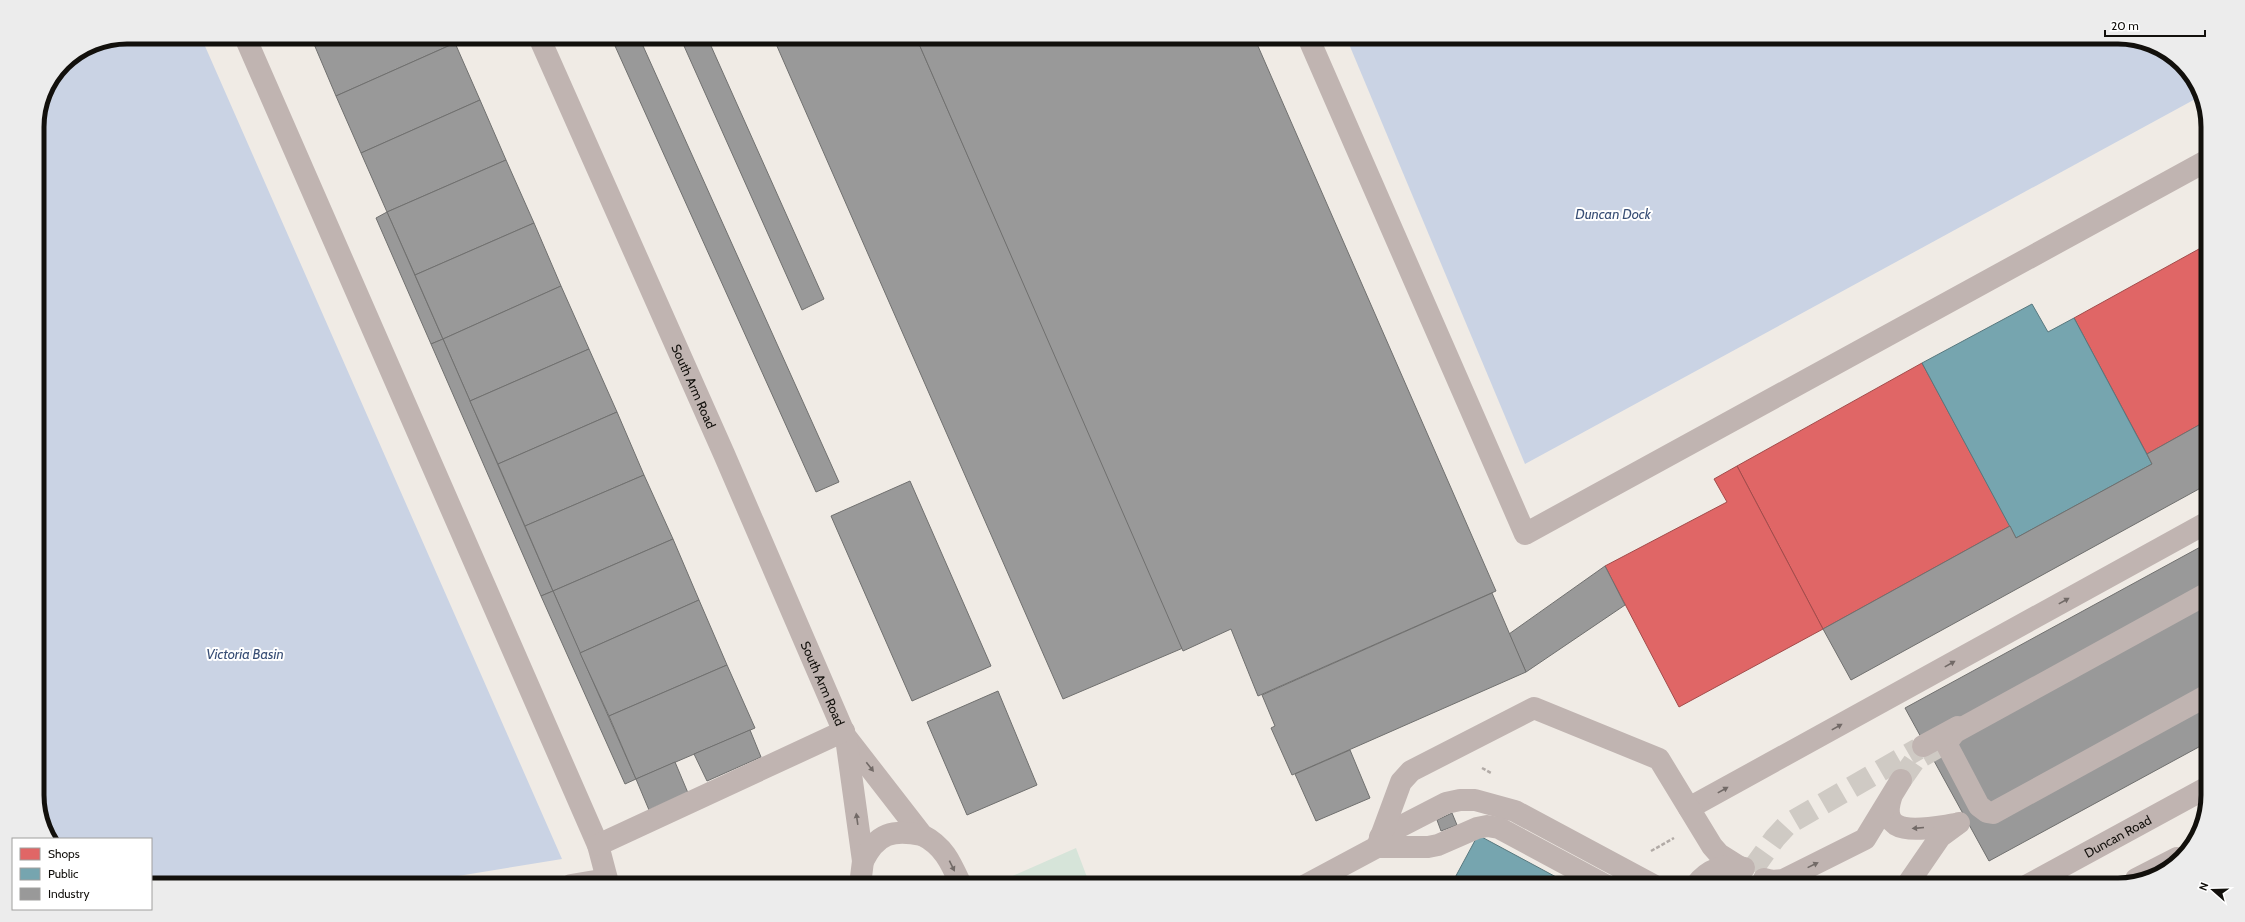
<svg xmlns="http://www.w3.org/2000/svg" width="2245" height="922" viewBox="0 0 2245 922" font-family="Cabin,sans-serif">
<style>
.green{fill:#d6e4d9}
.water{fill:#cad3e4}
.shops{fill:#e06666;stroke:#a24c4b}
.public{fill:#76a5af;stroke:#58787e}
.industry{fill:#999;stroke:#70706f}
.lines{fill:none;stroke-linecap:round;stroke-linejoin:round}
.minor-tunnel{stroke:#cfcac4;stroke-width:22;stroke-dasharray:22 11;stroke-linecap:butt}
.path{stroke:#b1aaa6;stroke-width:2.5;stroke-dasharray:4 2;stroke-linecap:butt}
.minor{stroke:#c0b4b1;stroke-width:22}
.oneway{fill:#726a67}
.labels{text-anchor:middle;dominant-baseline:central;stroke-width:4;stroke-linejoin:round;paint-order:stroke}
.street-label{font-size:13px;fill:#12100c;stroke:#fff}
.water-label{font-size:14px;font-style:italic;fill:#384e75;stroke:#fff}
.rim{fill:none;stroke:#12100c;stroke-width:5}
</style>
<rect width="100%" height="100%" fill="#f0ebe5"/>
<g class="green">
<path d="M 1076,848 L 1090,885 L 1000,885 L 999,882 Z"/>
<path d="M 916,880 L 924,885 L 904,885 L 910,881 Z"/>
</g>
<g class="water">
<path d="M 127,37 L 201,37 L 562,859 L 403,885 L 151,885 L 151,839 L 52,839 L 37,801 L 37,122 L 44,93 L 64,63 L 93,44 Z"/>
<path d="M 1346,37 L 2118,37 L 2152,44 L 2193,77 L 2199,97 L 1525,464 Z"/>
</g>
<g class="shops">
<path d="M 2208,244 L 2208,420 L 2147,454 L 2074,318 Z"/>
<path d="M 1922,363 L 2010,526 L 1823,629 L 1737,466 Z"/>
<path d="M 1737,466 L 1823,629 L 1679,707 L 1605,566 L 1727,502 L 1714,479 Z"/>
</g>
<g class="public">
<path d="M 2032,304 L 2048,332 L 2074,318 L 2152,464 L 2016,538 L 1922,363 Z"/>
<path d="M 1478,835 L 1571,885 L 1451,885 Z"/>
</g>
<g class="industry">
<path d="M 311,37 L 453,37 L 455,43 L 336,96 Z"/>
<path d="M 611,37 L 639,37 L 839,482 L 816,492 Z"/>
<path d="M 680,37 L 707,37 L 824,299 L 802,310 Z"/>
<path d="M 773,37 L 916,37 L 1183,648 L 1063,699 Z"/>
<path d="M 916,37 L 1254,37 L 1496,591 L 1258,696 L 1231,629 L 1183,651 Z"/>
<path d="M 455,43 L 480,100 L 361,153 L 336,96 Z"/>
<path d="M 480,100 L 506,160 L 387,212 L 361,153 Z"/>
<path d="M 506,160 L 534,223 L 415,275 L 387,212 Z"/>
<path d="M 387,212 L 443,339 L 431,344 L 376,218 Z"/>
<path d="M 534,223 L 561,286 L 443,339 L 415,275 Z"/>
<path d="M 561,286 L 589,349 L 470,401 L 443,339 Z"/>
<path d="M 443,339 L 553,591 L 541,596 L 431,344 Z"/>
<path d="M 589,349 L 617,412 L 498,464 L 470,401 Z"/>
<path d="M 617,412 L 644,475 L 525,526 L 498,464 Z"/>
<path d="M 2208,420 L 2208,484 L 1851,680 L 1823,629 L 2010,526 L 2016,538 L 2152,464 L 2147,454 Z"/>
<path d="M 644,475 L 673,539 L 553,591 L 525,526 Z"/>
<path d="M 910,481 L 991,666 L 912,701 L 831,516 Z"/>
<path d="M 673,539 L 699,600 L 580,653 L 553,591 Z"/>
<path d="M 2204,545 L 2208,551 L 2208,742 L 1989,861 L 1905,708 Z"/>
<path d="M 1605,566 L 1625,605 L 1526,672 L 1509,634 Z"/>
<path d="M 553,591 L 636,779 L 625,784 L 541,596 Z"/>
<path d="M 1492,593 L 1526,672 L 1292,775 L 1271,728 L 1275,726 L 1262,695 Z"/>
<path d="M 699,600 L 727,665 L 609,716 L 580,653 Z"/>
<path d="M 727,665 L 755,728 L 636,779 L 609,716 Z"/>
<path d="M 998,691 L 1037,785 L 967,815 L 927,722 Z"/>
<path d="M 750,730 L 761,757 L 707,781 L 694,754 Z"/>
<path d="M 1350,750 L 1370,798 L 1316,821 L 1295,774 Z"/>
<path d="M 675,762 L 688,793 L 649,810 L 636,779 Z"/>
<path d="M 1452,813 L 1457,825 L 1441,831 L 1437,820 Z"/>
</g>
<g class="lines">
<g class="minor-tunnel">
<path d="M 1901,780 L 1915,760 L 1947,742"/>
<path d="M 1752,870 L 1775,838 L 1788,824 L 1918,749"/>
</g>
<g class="path">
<path d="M 1482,768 L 1491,773"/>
<path d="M 1651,851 L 1674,838"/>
<path d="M 1268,885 L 1279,880"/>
</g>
<g class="minor">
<path d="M 245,37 L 598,845 L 607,879 L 571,885"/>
<path id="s1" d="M 539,37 L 724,454 L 846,737 L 922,835 C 944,846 951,863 961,885"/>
<path d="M 1308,37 L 1525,534 L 2208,160"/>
<path d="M 2208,593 L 1955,732 L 1948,741 L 1948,747 L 1979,806 L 1987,812 L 1993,813 L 2208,695"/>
<path d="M 846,738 L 863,861 L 860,885"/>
<path d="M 1923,746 L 1958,727"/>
<path d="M 1891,798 C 1877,842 1933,827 1957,824"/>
<path d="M 1689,808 L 2208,522"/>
<path d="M 1380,837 L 1446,803 L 1460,800 L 1475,800 L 1515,811 L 1653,885"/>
<path d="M 598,845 L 844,731"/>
<path d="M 1377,847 L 1401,782 L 1411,771 L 1534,708 L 1659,759 L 1712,846 L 1719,854 L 1738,866"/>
<path d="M 863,861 C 877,833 893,829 922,835"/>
<path d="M 1764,879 L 1772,881 L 1783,880 L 1865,839 L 1901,780"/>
<path d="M 2136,879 L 2177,858"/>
<path d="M 1306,885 L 1377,847 L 1428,847 L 1438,845 L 1477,828 L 1487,826 L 1499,828 L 1605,885"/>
<path d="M 1696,885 C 1707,870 1726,862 1744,868"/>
<path d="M 1907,885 L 1940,837 L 1959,823"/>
<path id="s2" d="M 2028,885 L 2208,787"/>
</g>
</g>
<defs><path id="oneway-solid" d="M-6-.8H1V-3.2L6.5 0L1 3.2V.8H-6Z"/></defs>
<g class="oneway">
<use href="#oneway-solid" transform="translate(2064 601) rotate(-29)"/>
<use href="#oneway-solid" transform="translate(1950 664) rotate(-29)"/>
<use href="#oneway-solid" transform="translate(1837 727) rotate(-29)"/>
<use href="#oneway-solid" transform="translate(870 767) rotate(52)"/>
<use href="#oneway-solid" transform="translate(1723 790) rotate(-29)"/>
<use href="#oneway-solid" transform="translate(857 819) rotate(-98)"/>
<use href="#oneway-solid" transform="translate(1918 828) rotate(175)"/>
<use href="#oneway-solid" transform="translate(1813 865) rotate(-26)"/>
<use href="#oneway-solid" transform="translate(952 866) rotate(64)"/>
</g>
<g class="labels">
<g class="street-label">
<text stroke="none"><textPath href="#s1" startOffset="382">South Arm Road</textPath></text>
<text stroke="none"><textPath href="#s1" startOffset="706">South Arm Road</textPath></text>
<text stroke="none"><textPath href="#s2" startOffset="102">Duncan Road</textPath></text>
</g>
<g class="water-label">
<text x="1613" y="214">Duncan Dock</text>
<text x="245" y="654">Victoria Basin</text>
</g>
</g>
<path d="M0 0H2245V922H0ZM127 44H2118A83 83 0 0 1 2201 127V795A83 83 0 0 1 2118 878H127A83 83 0 0 1 44 795V127A83 83 0 0 1 127 44Z" fill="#ececec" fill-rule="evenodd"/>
<path class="rim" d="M127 44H2118A83 83 0 0 1 2201 127V795A83 83 0 0 1 2118 878H127A83 83 0 0 1 44 795V127A83 83 0 0 1 127 44Z"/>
<rect x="12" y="838" width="140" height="72" fill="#ffffff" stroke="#a09f9e"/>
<rect x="20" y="848" width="20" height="12" fill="#e06666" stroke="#a09f9e"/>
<text x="48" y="858" font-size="12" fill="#12100c">Shops</text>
<rect x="20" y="868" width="20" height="12" fill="#76a5af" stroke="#a09f9e"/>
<text x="48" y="878" font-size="12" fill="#12100c">Public</text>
<rect x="20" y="888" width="20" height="12" fill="#999999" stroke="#a09f9e"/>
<text x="48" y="898" font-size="12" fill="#12100c">Industry</text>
<g transform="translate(2213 890) rotate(290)" stroke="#ffffff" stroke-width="3" paint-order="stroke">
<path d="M0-3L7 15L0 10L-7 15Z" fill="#12100c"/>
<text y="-6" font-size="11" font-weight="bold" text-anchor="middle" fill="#12100c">N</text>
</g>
<path d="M2105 30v6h100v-6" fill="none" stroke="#12100c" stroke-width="2"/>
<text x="2111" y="30" font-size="12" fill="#12100c" stroke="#ffffff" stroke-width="3" paint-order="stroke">20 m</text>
</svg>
